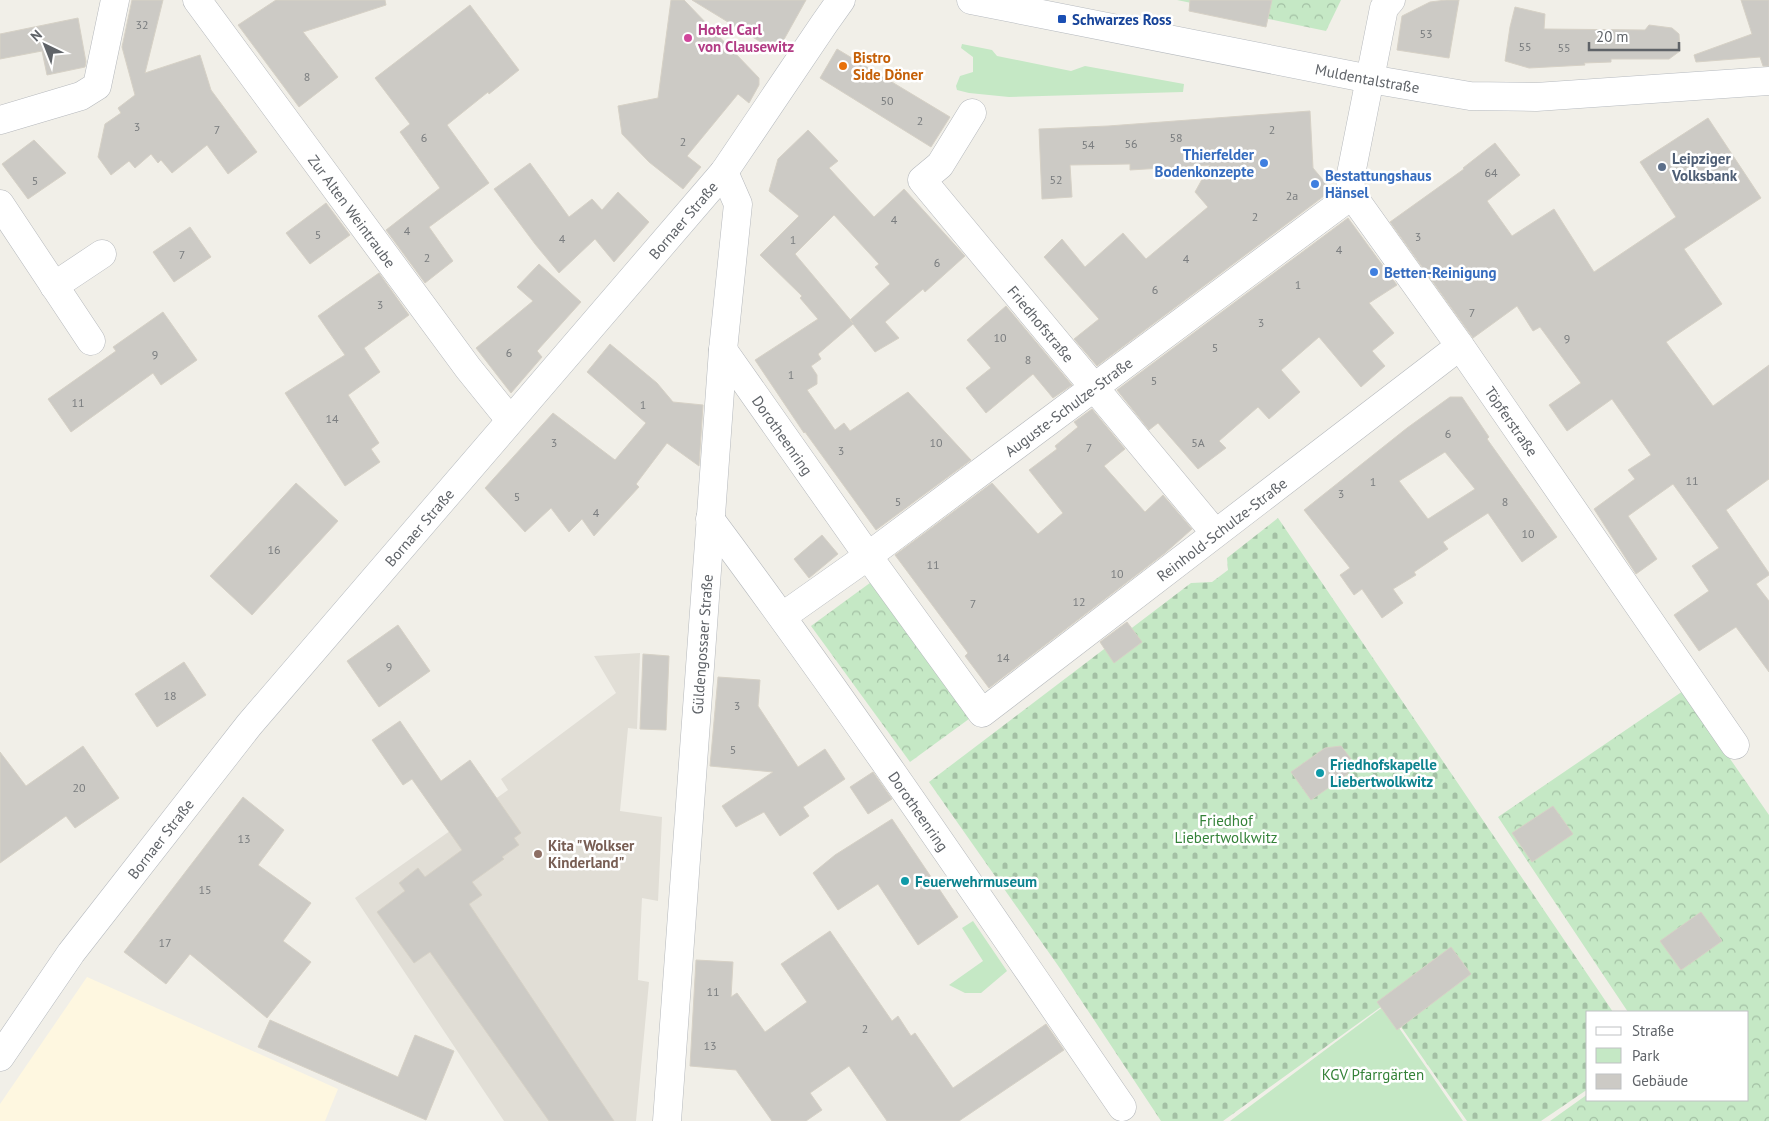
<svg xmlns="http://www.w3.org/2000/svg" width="1769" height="1121" viewBox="0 0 1769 1121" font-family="'PT Sans',sans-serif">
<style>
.commercial{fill:#fef7e0}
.education{fill:#e1ded6}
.green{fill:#c5e8c5}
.forest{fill:url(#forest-crowns)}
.cemetery{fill:url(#cemetery-stones)}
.building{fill:#cccac5;stroke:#d6d1c6;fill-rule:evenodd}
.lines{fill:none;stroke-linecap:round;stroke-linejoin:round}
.minor-casing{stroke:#b5b8bc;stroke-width:29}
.secondary-casing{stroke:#b6babf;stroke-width:29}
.minor{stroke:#fff;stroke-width:28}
.secondary{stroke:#fff;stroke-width:28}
.transit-dot{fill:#1a4fb4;stroke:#fff;stroke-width:2}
.hotel-dot{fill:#d1479c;stroke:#fff;stroke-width:2}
.food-dot{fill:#e8710a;stroke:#fff;stroke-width:2}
.shop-dot{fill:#3f7fe0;stroke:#fff;stroke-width:2}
.service-dot{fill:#5c6f8a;stroke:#fff;stroke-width:2}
.culture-dot{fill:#0f9aa8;stroke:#fff;stroke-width:2}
.education-dot{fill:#8d6e63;stroke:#fff;stroke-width:2}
.labels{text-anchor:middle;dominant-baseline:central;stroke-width:5;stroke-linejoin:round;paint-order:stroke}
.number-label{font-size:12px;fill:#7a7d7f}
.transit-label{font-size:15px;font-weight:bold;fill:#164399;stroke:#fff;text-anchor:start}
.hotel-label{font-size:15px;font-weight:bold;fill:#b23c85;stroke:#fff;text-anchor:start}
.food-label{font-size:15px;font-weight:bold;fill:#c56008;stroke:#fff;text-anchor:start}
.street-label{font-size:15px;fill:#5f6368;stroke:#fff}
.shop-label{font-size:15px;font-weight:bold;fill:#366cbe;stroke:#fff;text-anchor:start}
.service-label{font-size:15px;font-weight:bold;fill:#4e5e75;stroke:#fff;text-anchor:start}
.culture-label{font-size:15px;font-weight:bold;fill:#0d838f;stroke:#fff;text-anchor:start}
.park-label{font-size:15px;fill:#348238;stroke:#fff}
.education-label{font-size:15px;font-weight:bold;fill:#785e54;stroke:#fff;text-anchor:start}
</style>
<defs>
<pattern id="forest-crowns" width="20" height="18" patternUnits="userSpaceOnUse" patternTransform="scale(1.25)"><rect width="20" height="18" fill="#c5e8c5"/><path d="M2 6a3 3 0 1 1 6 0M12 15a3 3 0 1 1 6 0" fill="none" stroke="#a3c0a4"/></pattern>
<pattern id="cemetery-stones" width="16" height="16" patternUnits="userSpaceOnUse" patternTransform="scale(1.25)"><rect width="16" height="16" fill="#c5e8c5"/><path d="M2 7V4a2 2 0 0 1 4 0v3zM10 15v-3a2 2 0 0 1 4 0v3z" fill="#a3c0a4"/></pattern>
</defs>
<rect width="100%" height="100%" fill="#f1efe8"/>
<path class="commercial" d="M 87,977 L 338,1089 L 325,1121 L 0,1121 L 0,1104 Z"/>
<path class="education" d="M 640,653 L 637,729 L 628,728 L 620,811 L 662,817 L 658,901 L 642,898 L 638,980 L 649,982 L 636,1121 L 504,1121 L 355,898 L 508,790 L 501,779 L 616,693 L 594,656 Z"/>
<g class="green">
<path d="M 962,44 L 992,50 L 997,56 L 1071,71 L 1085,66 L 1184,84 L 1183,92 L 1009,97 L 969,93 L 957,90 L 956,86 L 960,76 L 973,72 L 973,57 L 961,48 Z"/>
<path d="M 973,921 L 1007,971 L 981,993 L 965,993 L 949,985 L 983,961 L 962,928 Z"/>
<path d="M 1384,1006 L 1463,1121 L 1230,1121 Z"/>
</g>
<g class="forest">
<path d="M 1177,0 L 1341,0 L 1326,31 Z"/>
<path d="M 874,580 L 973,716 L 910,762 L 811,626 Z"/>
<path d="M 1683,691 L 1769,815 L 1769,1121 L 1550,1121 L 1588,1094 L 1588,1100 L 1748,1100 L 1748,1012 L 1628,1012 L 1498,817 Z"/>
</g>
<path class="cemetery" d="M 1278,518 L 1613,1012 L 1588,1012 L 1588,1089 L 1541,1121 L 1467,1121 L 1385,1004 L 1223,1121 L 1161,1121 L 1059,967 L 929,782 L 1191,583 L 1212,582 L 1228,570 L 1227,558 Z"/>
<g class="building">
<path d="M 132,0 L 163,0 L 145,73 L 200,55 L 211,90 L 257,152 L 228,174 L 207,145 L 172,173 L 161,160 L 158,163 L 151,154 L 135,168 L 129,161 L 111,175 L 98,157 L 105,124 L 121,113 L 118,108 L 135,95 L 122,47 Z"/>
<path d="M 276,0 L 385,0 L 386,5 L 303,32 L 338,77 L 299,107 L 238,25 Z"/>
<path d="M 671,0 L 684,0 L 759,78 L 759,85 L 749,103 L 738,94 L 687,156 L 701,167 L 683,189 L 649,162 L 622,134 L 618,106 L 658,98 Z"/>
<path d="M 692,0 L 806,0 L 777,52 Z"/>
<path d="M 1190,0 L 1272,0 L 1266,27 L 1189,11 Z"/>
<path d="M 1446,0 L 1459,0 L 1449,58 L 1397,50 L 1402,16 L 1430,2 Z"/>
<path d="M 1741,0 L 1769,0 L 1769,66 L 1763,66 L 1760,57 L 1696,62 L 1694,55 L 1752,34 Z"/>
<path d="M 470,5 L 519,70 L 489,94 L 488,92 L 447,125 L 489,183 L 429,227 L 453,261 L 425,283 L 386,230 L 440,188 L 400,132 L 410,124 L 375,78 Z"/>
<path d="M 1515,7 L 1545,14 L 1544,29 L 1645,30 L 1649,25 L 1672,28 L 1679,34 L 1680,51 L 1669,59 L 1611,59 L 1611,62 L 1584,63 L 1585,65 L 1529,68 L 1505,61 L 1510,27 Z"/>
<path d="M 78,18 L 86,62 L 85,67 L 47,75 L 42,51 L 0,59 L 0,34 Z"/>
<path d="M 837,49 L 950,117 L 931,147 L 820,78 Z"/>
<path d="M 1310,111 L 1313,168 L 1328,186 L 1325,188 L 1328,193 L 1097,366 L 1074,339 L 1099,319 L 1044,257 L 1062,239 L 1085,267 L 1123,233 L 1146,259 L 1208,207 L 1195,192 L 1210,165 L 1130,170 L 1130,164 L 1070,165 L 1072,197 L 1042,199 L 1039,129 L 1108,126 Z"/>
<path d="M 1708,118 L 1761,198 L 1684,249 L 1722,304 L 1666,342 L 1713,406 L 1769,365 L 1769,479 L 1726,510 L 1769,573 L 1769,575 L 1756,584 L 1769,601 L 1769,672 L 1736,627 L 1699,651 L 1674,615 L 1709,591 L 1692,566 L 1719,548 L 1673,484 L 1628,516 L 1657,559 L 1636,574 L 1594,509 L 1635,479 L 1628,470 L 1651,455 L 1612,399 L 1567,431 L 1549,405 L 1581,383 L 1540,327 L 1533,331 L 1517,306 L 1473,338 L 1390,222 L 1464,169 L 1463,168 L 1495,143 L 1520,175 L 1487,201 L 1512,236 L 1554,209 L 1594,272 L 1676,217 L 1640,162 Z"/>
<path d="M 808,130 L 838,161 L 829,168 L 874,217 L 904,189 L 965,256 L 925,292 L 923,289 L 885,322 L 899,338 L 875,352 L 853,324 L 818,354 L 821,359 L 811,366 L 817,375 L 817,384 L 807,390 L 835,430 L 844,423 L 850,431 L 908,392 L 971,460 L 876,530 L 805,432 L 804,433 L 755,360 L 818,319 L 800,298 L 802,296 L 760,255 L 799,216 L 769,191 L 778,159 ZM 834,215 L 879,264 L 875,267 L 890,284 L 850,320 L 853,323 L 795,254 Z"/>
<path d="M 34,140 L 66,173 L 28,199 L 2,164 Z"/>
<path d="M 530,163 L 569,217 L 592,199 L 602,210 L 618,192 L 649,222 L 614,262 L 595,239 L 559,273 L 535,244 L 494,189 Z"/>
<path d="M 326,203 L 350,235 L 310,264 L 286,233 Z"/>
<path d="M 1348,218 L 1397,285 L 1369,303 L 1394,333 L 1372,351 L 1385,366 L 1361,387 L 1319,337 L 1281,370 L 1300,392 L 1269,419 L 1258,407 L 1219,441 L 1226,448 L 1198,469 L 1158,423 L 1149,430 L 1117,390 Z"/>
<path d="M 190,227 L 211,257 L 174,282 L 153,252 Z"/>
<path d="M 539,264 L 581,302 L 537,351 L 542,357 L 511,393 L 476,348 L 533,301 L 517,287 Z"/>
<path d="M 379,273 L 409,315 L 364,348 L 380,372 L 348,395 L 379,443 L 371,449 L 380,462 L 345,486 L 285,393 L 345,355 L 318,316 Z"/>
<path d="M 1006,306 L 1072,385 L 1053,398 L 1033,374 L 986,413 L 966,388 L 991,368 L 967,340 Z"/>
<path d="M 163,312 L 197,360 L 161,385 L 153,373 L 71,432 L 48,399 L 116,351 L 113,347 Z"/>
<path d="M 610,344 L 657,383 L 673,402 L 703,405 L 699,466 L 667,443 L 636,484 L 639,487 L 594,536 L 582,519 L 569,532 L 551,508 L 525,532 L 485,488 L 553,413 L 615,460 L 646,423 L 587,372 Z"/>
<path d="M 1450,397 L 1462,397 L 1489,437 L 1487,439 L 1557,537 L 1522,562 L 1488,513 L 1443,542 L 1448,549 L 1414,572 L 1416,575 L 1393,589 L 1403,603 L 1382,618 L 1362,589 L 1354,595 L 1340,575 L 1350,568 L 1304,510 L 1407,428 ZM 1445,452 L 1475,489 L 1428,519 L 1399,481 Z"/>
<path d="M 1092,409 L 1125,449 L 1104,466 L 1145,512 L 1163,495 L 1192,529 L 1165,553 L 989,688 L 965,656 L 968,653 L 895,555 L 992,483 L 1038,534 L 1063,513 L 1029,470 L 1057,449 L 1055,446 L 1078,427 L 1074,422 Z"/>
<path d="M 296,483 L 338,521 L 252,615 L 210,576 Z"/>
<path d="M 822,535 L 838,554 L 809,578 L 794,559 Z"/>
<path d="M 1127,622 L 1142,642 L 1114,663 L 1100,642 Z"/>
<path d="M 398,625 L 430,671 L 379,707 L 347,661 Z"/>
<path d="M 643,654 L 669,656 L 666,730 L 640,729 Z"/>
<path d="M 184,662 L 206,695 L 157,727 L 135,694 Z"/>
<path d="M 718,677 L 760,680 L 758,706 L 798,767 L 825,749 L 845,779 L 803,807 L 809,816 L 780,836 L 764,812 L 736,827 L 722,806 L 773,772 L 710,766 Z"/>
<path d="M 400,721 L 441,781 L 470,760 L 521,833 L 514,838 L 519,845 L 502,857 L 504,859 L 472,882 L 482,895 L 469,904 L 614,1121 L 549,1121 L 430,952 L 414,963 L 377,912 L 405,891 L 399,883 L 418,868 L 425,877 L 462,850 L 412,779 L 403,785 L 372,740 Z"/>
<path d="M 83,746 L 119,798 L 75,828 L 66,816 L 0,863 L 0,752 L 26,786 Z"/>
<path d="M 1341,746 L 1351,759 L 1348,774 L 1311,800 L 1291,772 L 1325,748 Z"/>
<path d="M 873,772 L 892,799 L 868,814 L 850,787 Z"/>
<path d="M 243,797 L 284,830 L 258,865 L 311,903 L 283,941 L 311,962 L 267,1018 L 190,954 L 166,984 L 124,952 Z"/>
<path d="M 1553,806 L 1573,834 L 1532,862 L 1512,833 Z"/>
<path d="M 892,819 L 958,917 L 918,945 L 878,884 L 838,910 L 813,873 L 835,855 Z"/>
<path d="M 1701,912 L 1722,941 L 1681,970 L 1660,941 Z"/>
<path d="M 830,931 L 892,1021 L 898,1016 L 911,1036 L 915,1033 L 953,1088 L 1046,1024 L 1064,1050 L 959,1121 L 887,1121 L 849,1066 L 810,1093 L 822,1110 L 806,1121 L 772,1121 L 736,1070 L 690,1066 L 696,960 L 733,962 L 731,997 L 737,993 L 765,1032 L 807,1002 L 781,964 Z"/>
<path d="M 1451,947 L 1471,974 L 1397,1030 L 1377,1002 Z"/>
<path d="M 270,1020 L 398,1077 L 415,1035 L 454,1051 L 426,1120 L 258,1047 Z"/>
</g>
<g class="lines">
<g class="minor-casing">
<g id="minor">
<path id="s1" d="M 197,0 L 468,368 L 510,420"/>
<path id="s2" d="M 1391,0 L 1384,8 L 1350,179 L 1352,195 L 1460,346 L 1735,745"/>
<path id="s3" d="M 972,113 L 940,165 L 922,180 L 1215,533"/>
<path d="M 0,120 L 81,96 L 97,86 L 115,0"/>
<path d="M 0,204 L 91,341"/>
<path d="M 54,286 L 102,254"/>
<path id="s4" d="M 723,350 L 868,556 L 982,713 L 1460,346"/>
<path id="s5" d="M 710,519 C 853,711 987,910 1122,1107"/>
<path id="s6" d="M 783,616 L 868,556 L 1352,195"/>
<path id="s7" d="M 667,1121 L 723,350 L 738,204 L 724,172"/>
</g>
</g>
<g class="secondary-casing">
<g id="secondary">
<path id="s8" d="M 971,0 L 1370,79 L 1470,96 L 1536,97 L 1769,81"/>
<path id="s9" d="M 0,1057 L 71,953 L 249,725 L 724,172 L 824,24 L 841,0"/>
</g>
</g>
<use href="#minor" class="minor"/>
<use href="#secondary" class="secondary"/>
</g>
<rect class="transit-dot" x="1057" y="14" width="10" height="10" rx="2.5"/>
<circle class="hotel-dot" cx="688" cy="38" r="5"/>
<circle class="food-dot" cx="843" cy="66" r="5"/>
<g class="shop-dot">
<circle cx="1264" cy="163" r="5"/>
<circle cx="1315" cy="184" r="5"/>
<circle cx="1374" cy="272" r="5"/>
</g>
<circle class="service-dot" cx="1662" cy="167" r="5"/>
<g class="culture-dot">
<circle cx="1320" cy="773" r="5"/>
<circle cx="905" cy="881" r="5"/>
</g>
<circle class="education-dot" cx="538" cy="854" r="5"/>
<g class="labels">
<g class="number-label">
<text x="142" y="24">32</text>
<text x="1426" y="33">53</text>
<text x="1525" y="46">55</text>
<text x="1564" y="47">55</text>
<text x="307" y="76">8</text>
<text x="887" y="100">50</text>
<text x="920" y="120">2</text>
<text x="137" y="126">3</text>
<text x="217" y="129">7</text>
<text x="1272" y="129">2</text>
<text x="424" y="137">6</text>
<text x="1176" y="137">58</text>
<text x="683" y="141">2</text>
<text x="1131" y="143">56</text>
<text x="1088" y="144">54</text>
<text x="1491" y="172">64</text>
<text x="1056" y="179">52</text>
<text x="35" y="180">5</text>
<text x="1292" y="195">2a</text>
<text x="1255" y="216">2</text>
<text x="894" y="219">4</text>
<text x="407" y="230">4</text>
<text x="318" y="234">5</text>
<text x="1418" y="236">3</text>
<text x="562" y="238">4</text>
<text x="793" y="239">1</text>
<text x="1339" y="249">4</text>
<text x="182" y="254">7</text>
<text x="427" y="257">2</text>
<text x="1186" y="258">4</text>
<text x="937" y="262">6</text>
<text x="1298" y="284">1</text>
<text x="1155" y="289">6</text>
<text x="380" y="304">3</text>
<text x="1472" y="312">7</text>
<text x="1261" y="322">3</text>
<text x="1000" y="337">10</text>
<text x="1567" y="338">9</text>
<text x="1215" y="347">5</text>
<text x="509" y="352">6</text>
<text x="155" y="354">9</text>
<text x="1028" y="359">8</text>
<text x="791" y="374">1</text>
<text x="1154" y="380">5</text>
<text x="78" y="402">11</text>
<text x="643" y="404">1</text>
<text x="332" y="418">14</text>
<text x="1448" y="433">6</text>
<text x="554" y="442">3</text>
<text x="936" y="442">10</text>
<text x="1198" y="442">5A</text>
<text x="1089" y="447">7</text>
<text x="841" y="450">3</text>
<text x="1692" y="480">11</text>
<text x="1373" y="481">1</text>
<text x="1341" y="493">3</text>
<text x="517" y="496">5</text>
<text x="898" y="501">5</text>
<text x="1505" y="501">8</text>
<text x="596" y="512">4</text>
<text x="1528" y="533">10</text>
<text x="274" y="549">16</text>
<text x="933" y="564">11</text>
<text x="1117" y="573">10</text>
<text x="1079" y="601">12</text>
<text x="973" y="603">7</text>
<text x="1003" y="657">14</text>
<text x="389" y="666">9</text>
<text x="170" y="695">18</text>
<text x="737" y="705">3</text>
<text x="733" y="749">5</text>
<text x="79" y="787">20</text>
<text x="244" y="838">13</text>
<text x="205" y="889">15</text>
<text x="165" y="942">17</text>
<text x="713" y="991">11</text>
<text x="865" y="1028">2</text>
<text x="710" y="1045">13</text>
</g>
<g class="transit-label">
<text x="1072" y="19">Schwarzes Ross</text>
</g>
<g class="hotel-label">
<text x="698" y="29">Hotel Carl<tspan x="698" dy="17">von Clausewitz</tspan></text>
</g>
<g class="food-label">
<text x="853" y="57">Bistro<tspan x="853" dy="17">Side Döner</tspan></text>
</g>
<g class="street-label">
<text stroke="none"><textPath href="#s8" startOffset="404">Muldentalstraße</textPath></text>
<text stroke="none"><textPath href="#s1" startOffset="262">Zur Alten Weintraube</textPath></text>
<text stroke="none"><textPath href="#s9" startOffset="1081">Bornaer Straße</textPath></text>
<text stroke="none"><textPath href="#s3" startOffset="271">Friedhofstraße</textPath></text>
<text stroke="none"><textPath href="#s6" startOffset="354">Auguste-Schulze-Straße</textPath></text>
<text stroke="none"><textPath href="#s2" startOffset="478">Töpferstraße</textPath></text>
<text stroke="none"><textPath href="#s4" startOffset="104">Dorotheenring</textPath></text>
<text stroke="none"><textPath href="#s9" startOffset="676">Bornaer Straße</textPath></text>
<text stroke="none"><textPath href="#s4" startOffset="748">Reinhold-Schulze-Straße</textPath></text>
<text stroke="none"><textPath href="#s7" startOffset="478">Güldengossaer Straße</textPath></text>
<text stroke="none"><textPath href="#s5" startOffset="359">Dorotheenring</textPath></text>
<text stroke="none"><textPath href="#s9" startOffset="271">Bornaer Straße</textPath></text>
</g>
<g class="shop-label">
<text x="1254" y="154" text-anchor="end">Thierfelder<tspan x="1254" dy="17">Bodenkonzepte</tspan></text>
<text x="1325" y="175">Bestattungshaus<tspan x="1325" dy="17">Hänsel</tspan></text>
<text x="1384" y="272">Betten-Reinigung</text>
</g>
<g class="service-label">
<text x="1672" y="158">Leipziger<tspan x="1672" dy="17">Volksbank</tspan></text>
</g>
<g class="culture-label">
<text x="1330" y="764">Friedhofskapelle<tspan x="1330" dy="17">Liebertwolkwitz</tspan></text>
<text x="915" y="881">Feuerwehrmuseum</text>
</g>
<g class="park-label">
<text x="1226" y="820">Friedhof<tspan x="1226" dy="17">Liebertwolkwitz</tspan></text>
<text x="1373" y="1074">KGV Pfarrgärten</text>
</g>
<g class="education-label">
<text x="548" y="845">Kita "Wolkser<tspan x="548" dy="17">Kinderland"</tspan></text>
</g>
</g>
<rect x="1586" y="1011" width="162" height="90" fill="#ffffff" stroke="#bfc1c3"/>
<rect x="1596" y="1027" width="25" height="8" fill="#ffffff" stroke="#bfc1c3"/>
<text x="1632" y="1036" font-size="15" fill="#5f6368">Straße</text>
<rect x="1596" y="1048" width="25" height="15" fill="#c5e8c5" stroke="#bfc1c3"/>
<text x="1632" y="1061" font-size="15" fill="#5f6368">Park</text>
<rect x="1596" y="1074" width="25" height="15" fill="#cccac5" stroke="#bfc1c3"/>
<text x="1632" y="1086" font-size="15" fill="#5f6368">Gebäude</text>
<g transform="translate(45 45) rotate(317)" stroke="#ffffff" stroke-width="4" paint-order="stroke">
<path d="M0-4L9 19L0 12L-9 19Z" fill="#5f6368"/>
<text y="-8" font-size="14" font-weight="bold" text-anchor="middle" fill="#5f6368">N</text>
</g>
<path d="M1589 42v8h90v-8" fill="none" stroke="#5f6368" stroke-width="2.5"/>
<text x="1596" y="42" font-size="15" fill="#5f6368" stroke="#ffffff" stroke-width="4" paint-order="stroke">20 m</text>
</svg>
